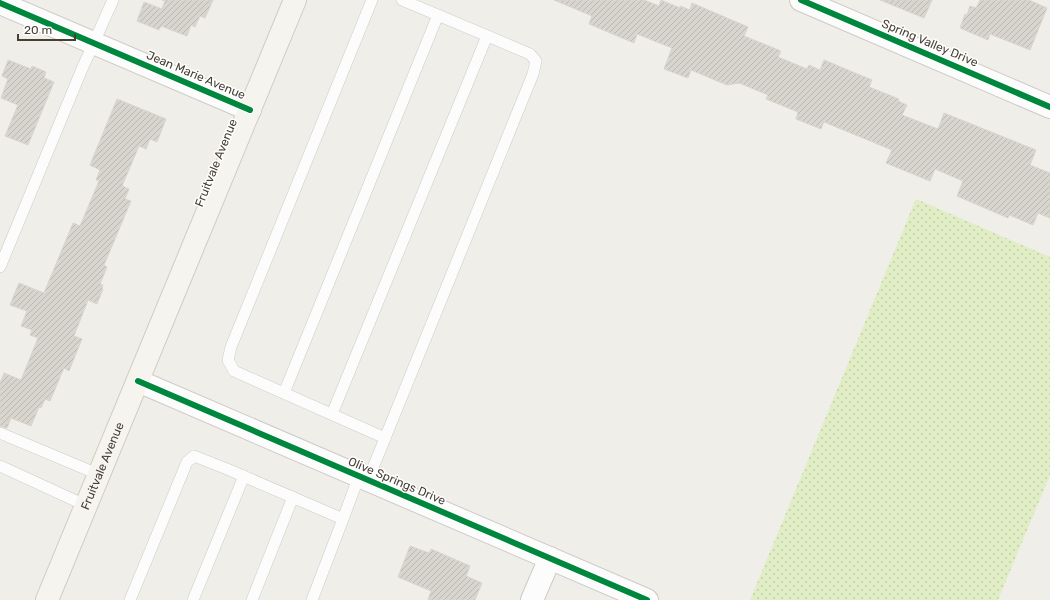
<svg xmlns="http://www.w3.org/2000/svg" width="1050" height="600" viewBox="0 0 1050 600" font-family="Rubik,sans-serif">
<style>
.grass{fill:url(#grass-dots)}
.building{fill:url(#building-hatch);stroke:#d9d5ce}
.lines{fill:none;stroke-linecap:round;stroke-linejoin:round}
.lane-casing{stroke:#cecbc6;stroke-width:12}
.street-casing{stroke:#cecbc6;stroke-width:24}
.secondary-casing{stroke:#d2ccbf;stroke-width:24}
.lane{stroke:#fdfcfc;stroke-width:11}
.street{stroke:#fdfcfc;stroke-width:22}
.secondary{stroke:#f6f4ee;stroke-width:22}
.cycleway-casing{stroke:#fff;stroke-width:8}
.cycleway{stroke:#00873e;stroke-width:6}
.labels{text-anchor:middle;dominant-baseline:central;stroke-width:3;stroke-linejoin:round;paint-order:stroke}
.street-label{font-size:12px;fill:#473f34;stroke:#fff}
</style>
<defs>
<pattern id="grass-dots" width="8" height="8" patternUnits="userSpaceOnUse"><rect width="8" height="8" fill="#e0edc5"/><path d="M2 2h.1M6 6h.1" fill="none" stroke="#c2ccaa" stroke-width="1.8" stroke-linecap="round"/></pattern>
<pattern id="building-hatch" width="6" height="6" patternUnits="userSpaceOnUse"><rect width="6" height="6" fill="#d8d5cf"/><path d="M-1 1l2-2M0 6l6-6M5 7l2-2" fill="none" stroke="#bbb8b2"/></pattern>
</defs>
<rect width="100%" height="100%" fill="#f0eee8"/>
<path class="grass" d="M 916,199 L 1050,257 L 1050,475 L 998,600 L 750,600 Z"/>
<g class="building">
<path d="M 162,0 L 213,0 L 205,18 L 200,16 L 195,27 L 191,25 L 187,36 L 161,26 L 159,30 L 137,21 L 144,2 L 162,9 L 165,1 Z"/>
<path d="M 554,0 L 644,0 L 659,6 L 661,0 L 680,8 L 680,6 L 690,10 L 692,3 L 748,27 L 744,36 L 781,51 L 778,57 L 807,69 L 809,65 L 820,70 L 824,60 L 872,80 L 869,87 L 899,99 L 898,101 L 907,105 L 902,115 L 938,129 L 944,113 L 1036,150 L 1030,165 L 1050,173 L 1050,218 L 1038,213 L 1033,225 L 1009,215 L 1008,218 L 957,196 L 963,181 L 935,169 L 930,181 L 886,163 L 892,150 L 824,122 L 821,129 L 796,119 L 798,112 L 766,99 L 768,95 L 739,83 L 727,85 L 691,70 L 688,78 L 664,69 L 672,48 L 637,34 L 634,43 L 589,24 L 592,16 Z"/>
<path d="M 880,0 L 932,0 L 924,18 Z"/>
<path d="M 980,0 L 1029,0 L 1047,8 L 1030,50 L 990,34 L 988,40 L 960,28 L 965,14 L 967,15 L 970,6 L 976,8 Z"/>
<path d="M 8,60 L 31,69 L 32,66 L 46,72 L 44,78 L 54,82 L 28,145 L 5,136 L 18,105 L 1,98 L 8,79 L 2,76 Z"/>
<path d="M 117,99 L 166,119 L 157,142 L 150,139 L 146,149 L 139,146 L 122,186 L 129,189 L 125,199 L 131,201 L 104,265 L 107,267 L 100,284 L 103,285 L 102,289 L 103,289 L 97,304 L 88,300 L 74,336 L 82,339 L 69,371 L 64,368 L 50,401 L 45,399 L 41,408 L 39,407 L 31,426 L 11,418 L 7,428 L 0,426 L 0,383 L 4,373 L 21,380 L 38,338 L 30,335 L 32,330 L 21,326 L 27,311 L 10,305 L 19,283 L 44,293 L 73,223 L 80,226 L 99,181 L 96,180 L 100,170 L 90,165 Z"/>
<path d="M 410,546 L 429,553 L 431,549 L 470,566 L 466,576 L 482,583 L 475,600 L 428,600 L 431,591 L 398,577 Z"/>
</g>
<g class="lines">
<g class="lane-casing">
<g id="lane">
<path d="M 372,0 L 231,347 L 228,360 L 234,371 L 385,438"/>
<path d="M 0,267 L 82,69 L 113,0"/>
<path d="M 284,393 L 438,15"/>
<path d="M 332,414 L 487,36"/>
<path d="M 0,433 L 100,475"/>
<path d="M 0,466 L 87,506"/>
<path d="M 368,480 L 533,74 L 536,61 L 530,54 L 402,0"/>
<path d="M 343,519 L 359,476"/>
<path d="M 130,600 L 187,462 L 194,456 L 227,469 L 343,519 L 312,600"/>
<path d="M 193,600 L 244,476"/>
<path d="M 252,600 L 293,497"/>
</g>
</g>
<g class="street-casing">
<g id="street">
<path d="M 801,0 L 1050,107"/>
<path d="M 0,3 L 250,110"/>
<path d="M 138,381 L 647,600"/>
<path d="M 532,600 L 550,558"/>
</g>
</g>
<g class="secondary-casing">
<g id="secondary">
<path id="s1" d="M 47,600 L 295,0"/>
</g>
</g>
<use href="#lane" class="lane"/>
<use href="#street" class="street"/>
<use href="#secondary" class="secondary"/>
<g class="cycleway-casing">
<g id="cycleway">
<path d="M 801,0 L 1050,107"/>
<path d="M 0,3 L 250,110"/>
<path d="M 138,381 L 647,600"/>
</g>
</g>
<use href="#cycleway" class="cycleway"/>
</g>
<g class="labels">
<g class="street-label">
<text transform="translate(930 43) rotate(23)">Spring Valley Drive</text>
<text transform="translate(196 75) rotate(23)">Jean Marie Avenue</text>
<text transform="translate(216 163) rotate(-68)">Fruitvale Avenue</text>
<text stroke="none"><textPath href="#s1" startOffset="145">Fruitvale Avenue</textPath></text>
<text transform="translate(397 481) rotate(23)">Olive Springs Drive</text>
</g>
</g>
<path d="M18 34v6h57v-6" fill="none" stroke="#473f34" stroke-width="2"/>
<text x="24" y="34" font-size="12" fill="#473f34" stroke="#ffffff" stroke-width="3" paint-order="stroke">20 m</text>
</svg>
